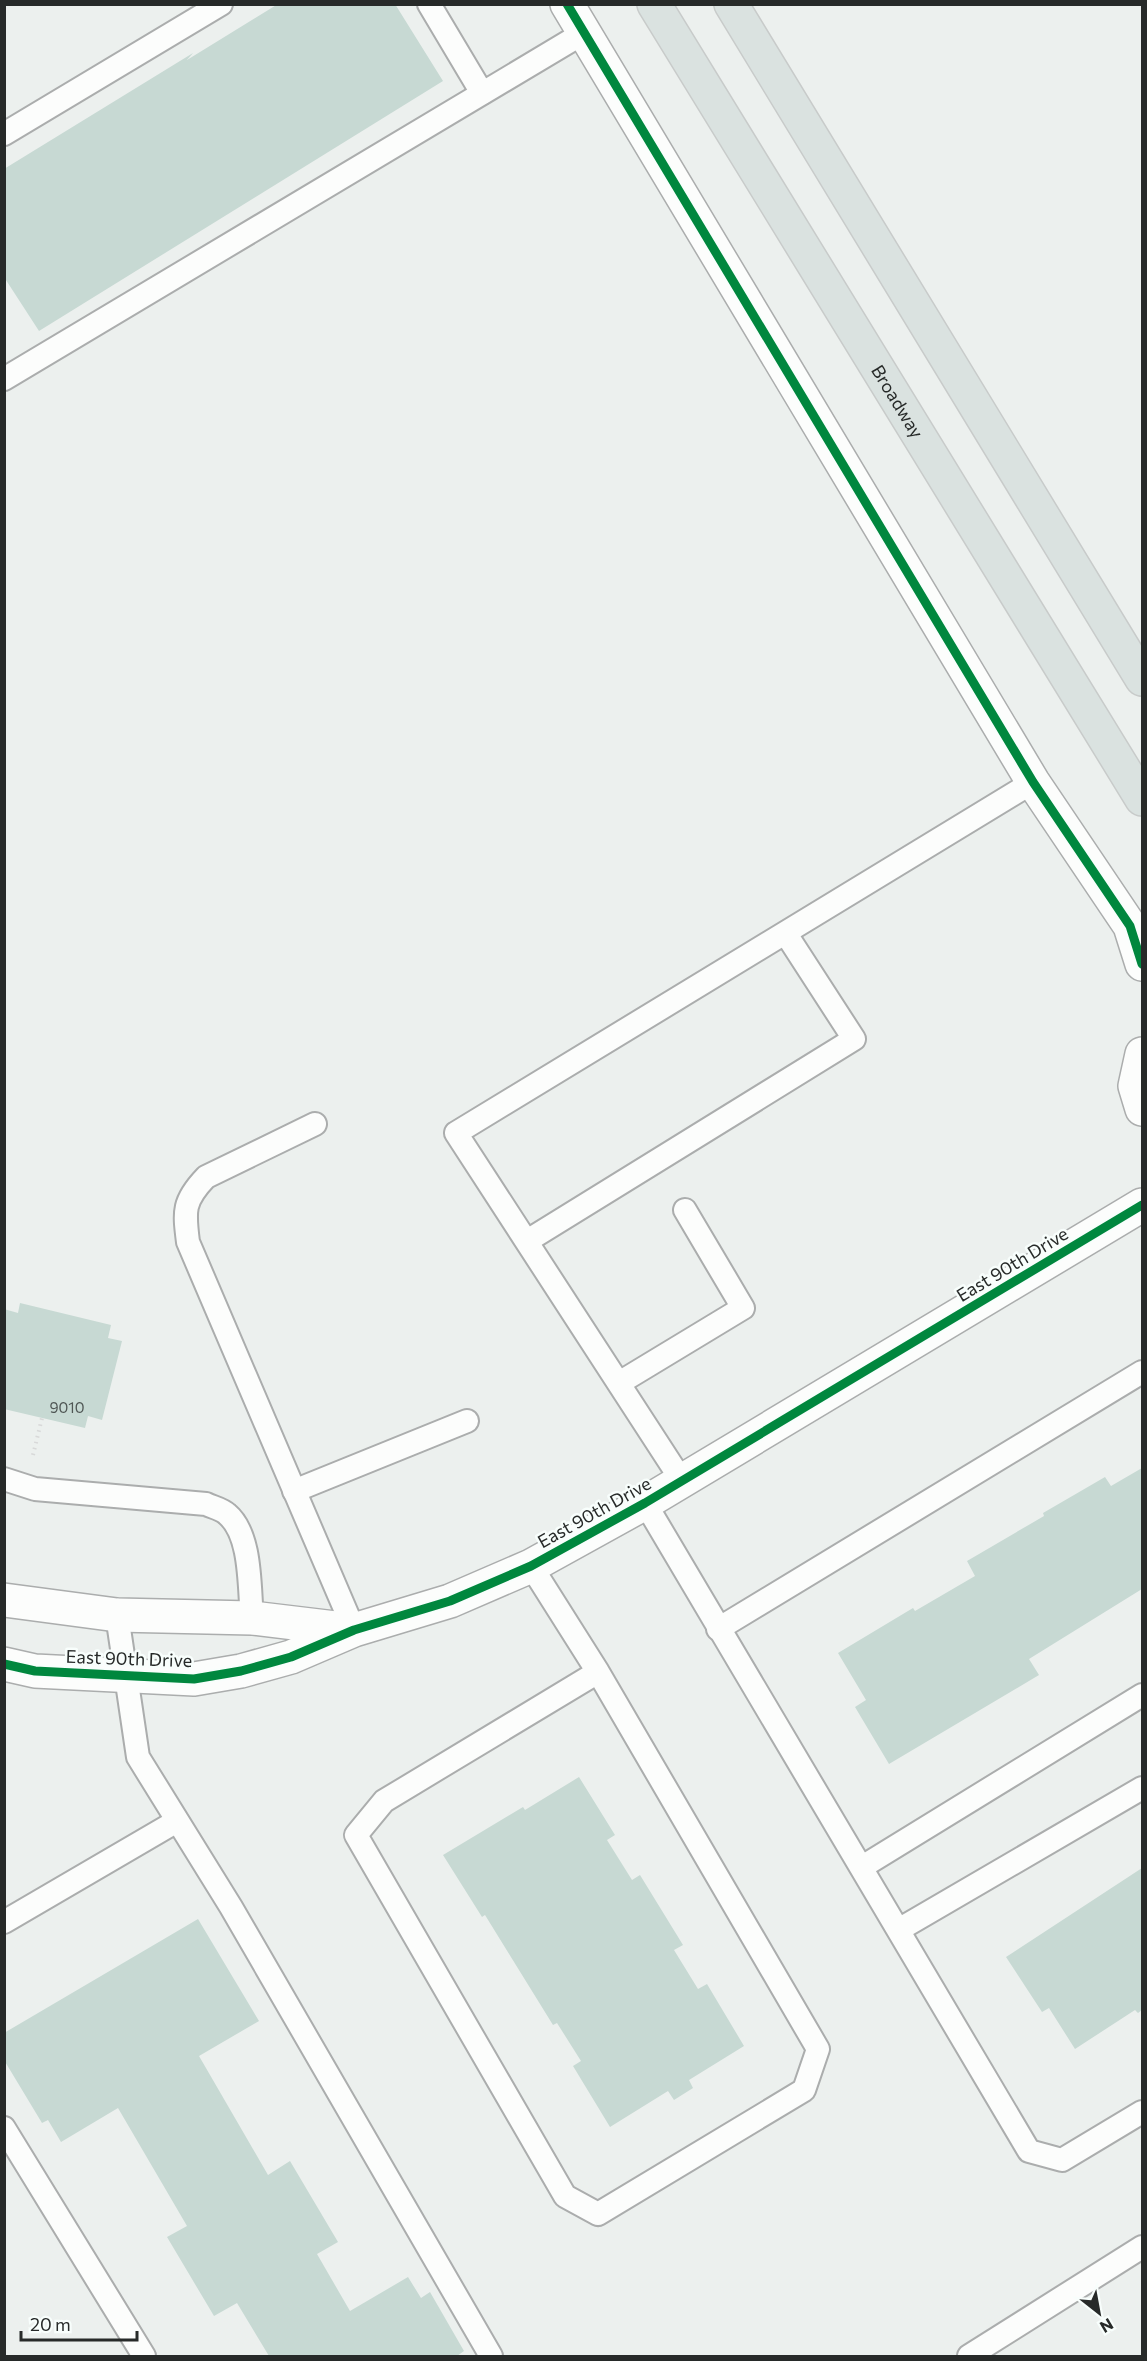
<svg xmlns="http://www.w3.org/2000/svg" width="1147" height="2361" viewBox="0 0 1147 2361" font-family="Commissioner,sans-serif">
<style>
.building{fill:#c7d9d3}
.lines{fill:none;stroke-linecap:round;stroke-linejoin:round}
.lane-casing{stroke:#abadad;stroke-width:26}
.street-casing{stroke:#abadad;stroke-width:36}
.primary-casing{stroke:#c8cbca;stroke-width:36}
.path{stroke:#d8d9d9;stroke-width:4;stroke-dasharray:1.5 4.5;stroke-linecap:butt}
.lane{stroke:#fcfdfc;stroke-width:22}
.street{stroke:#fcfdfc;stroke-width:33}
.primary{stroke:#dae2e0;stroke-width:33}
.cycleway-casing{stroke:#f8fefc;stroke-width:13}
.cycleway{stroke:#00873e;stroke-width:9}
.labels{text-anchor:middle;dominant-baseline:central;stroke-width:5;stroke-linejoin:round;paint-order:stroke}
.number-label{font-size:15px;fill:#4f5654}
.street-label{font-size:18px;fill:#272a29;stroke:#f8fefc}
</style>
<rect width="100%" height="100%" fill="#ecf0ee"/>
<g class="building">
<path d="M 278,4 L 395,4 L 443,81 L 39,331 L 4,277 L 4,169 L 193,53 L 187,60 Z"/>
<path d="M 20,1303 L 111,1325 L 108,1338 L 122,1341 L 102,1420 L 88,1416 L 85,1428 L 4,1409 L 4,1309 L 18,1313 Z"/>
<path d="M 1142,1468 L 1142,1589 L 1029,1659 L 1039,1675 L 889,1764 L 855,1707 L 866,1700 L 838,1653 L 913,1608 L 915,1611 L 975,1576 L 967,1561 L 1044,1516 L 1043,1513 L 1105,1477 L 1111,1486 Z"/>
<path d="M 579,1777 L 615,1835 L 607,1840 L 632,1880 L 640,1875 L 683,1945 L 674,1950 L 698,1989 L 707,1984 L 744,2046 L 689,2080 L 693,2088 L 674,2100 L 668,2091 L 610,2127 L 573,2066 L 581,2061 L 557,2023 L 553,2025 L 485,1915 L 482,1917 L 443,1855 L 523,1807 L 525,1810 Z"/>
<path d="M 1142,1868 L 1142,2010 L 1138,2013 L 1135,2010 L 1075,2049 L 1049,2008 L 1042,2012 L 1006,1957 Z"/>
<path d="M 198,1919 L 259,2021 L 199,2056 L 268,2175 L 290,2161 L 338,2242 L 317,2254 L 350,2311 L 408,2277 L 421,2298 L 430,2292 L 464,2351 L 457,2356 L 269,2356 L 237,2303 L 214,2316 L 167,2237 L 187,2226 L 118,2108 L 61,2142 L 48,2120 L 42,2123 L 4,2060 L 4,2033 Z"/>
</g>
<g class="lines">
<g class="lane-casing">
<g id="lane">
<path d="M 429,4 L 482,93"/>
<path d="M 4,134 L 221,4"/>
<path d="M 4,379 L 585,32"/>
<path d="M 315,1124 L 206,1177 C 183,1201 184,1211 188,1242 L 354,1630"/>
<path d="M 527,1241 L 854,1039 L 786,934"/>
<path d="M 619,1383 L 743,1308 L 685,1210"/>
<path d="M 4,1479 L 35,1489 L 206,1504 C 212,1507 222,1509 227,1514 C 252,1535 249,1588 252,1618"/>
<path d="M 682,1481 L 456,1133 L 1033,782"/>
<path d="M 294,1491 L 467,1421"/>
<path d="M 645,1503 L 1029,2151 L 1062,2160 L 1142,2112"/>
<path d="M 531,1566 L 598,1672 L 818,2049 L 804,2090 L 598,2214 L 565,2196 L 356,1835 L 384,1801 L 598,1672"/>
<path d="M 117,1615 L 138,1757 L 231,1907 L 491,2356"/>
<path d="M 718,1629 L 1142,1372"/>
<path d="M 862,1867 L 1142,1695"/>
<path d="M 4,1922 L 177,1821"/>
<path d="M 900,1929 L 1142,1788"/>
<path d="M 4,2128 L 144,2356"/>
<path d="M 969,2356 L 1142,2247"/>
</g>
</g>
<g class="street-casing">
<g id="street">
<path d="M 567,4 L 1033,782 L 1130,926 L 1142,964"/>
<path d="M 1142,1054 L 1135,1086 L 1142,1109"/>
<path d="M 4,1600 L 117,1615 L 252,1618 L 352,1630"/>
<path d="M 4,1664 L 35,1671 L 194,1679 L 241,1671 L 291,1657 L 354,1630 L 450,1601 L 531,1566 L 645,1503 L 1142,1205"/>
</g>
</g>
<g class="primary-casing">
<g id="primary">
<path id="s1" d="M 654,4 L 1142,799"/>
<path d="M 731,4 L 1142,679"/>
</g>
</g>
<path class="path" d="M 33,1455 L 42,1418"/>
<use href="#lane" class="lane"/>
<use href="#street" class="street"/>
<use href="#primary" class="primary"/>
<g class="cycleway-casing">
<g id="cycleway">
<path d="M 567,4 L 1033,782 L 1130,926 L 1142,964"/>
<path d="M 4,1664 L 35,1671 L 194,1679 L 241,1671 L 291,1657 L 354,1630 L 450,1601 L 531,1566 L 645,1503 L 1142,1205"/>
</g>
</g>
<use href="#cycleway" class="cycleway"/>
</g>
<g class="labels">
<g class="number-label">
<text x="67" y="1407">9010</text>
</g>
<g class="street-label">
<text stroke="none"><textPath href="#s1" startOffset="466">Broadway</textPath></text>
<text transform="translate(1012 1264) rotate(-31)">East 90th Drive</text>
<text transform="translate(594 1512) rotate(-29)">East 90th Drive</text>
<text transform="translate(129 1658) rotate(2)">East 90th Drive</text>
</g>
</g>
<rect width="1147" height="2361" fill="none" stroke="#272a29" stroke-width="12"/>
<g transform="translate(1099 2313) rotate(149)" stroke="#f8fefc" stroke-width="4.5" paint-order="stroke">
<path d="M0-4.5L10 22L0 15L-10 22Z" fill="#272a29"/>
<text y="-9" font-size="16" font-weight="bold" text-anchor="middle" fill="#272a29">N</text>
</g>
<path d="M21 2331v9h116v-9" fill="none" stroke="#272a29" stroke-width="3"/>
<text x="30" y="2331" font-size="18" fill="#272a29" stroke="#f8fefc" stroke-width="4.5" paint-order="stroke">20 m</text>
</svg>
